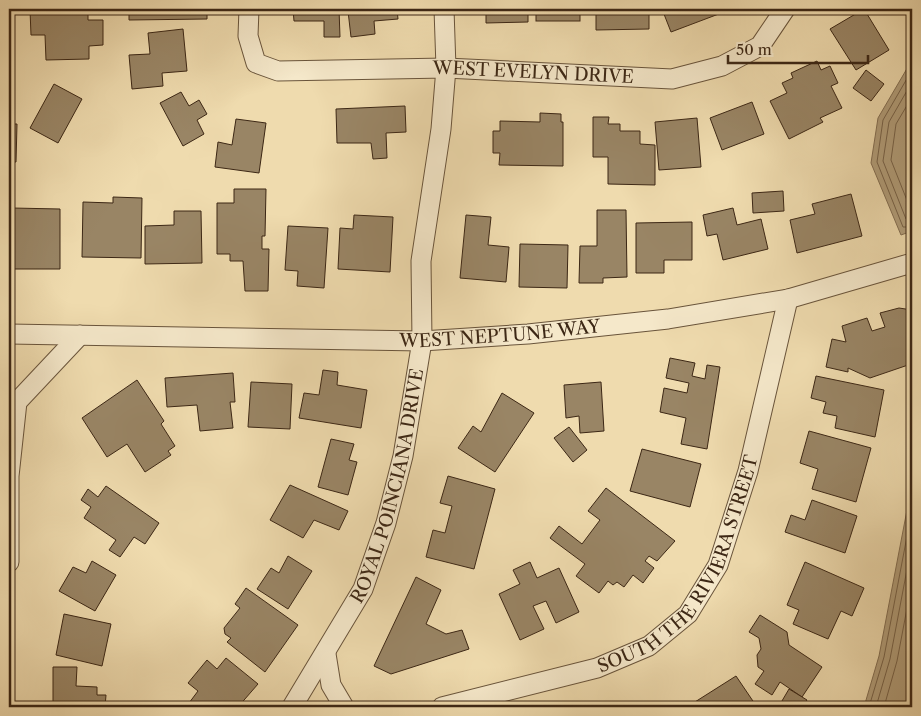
<svg xmlns="http://www.w3.org/2000/svg" width="921" height="716" viewBox="0 0 921 716" font-family="'Libre Caslon Text',serif">
<style>
.water{fill:#b29e7a;stroke:#836e52}
.lines{fill:none;stroke-linecap:round;stroke-linejoin:round}
.shore{stroke:#776248;stroke-width:1}
.building{fill:#998565;stroke:#3c2715}
.minor-casing{stroke:#69543b;stroke-width:21}
.minor{stroke:#f5e8ca;stroke-width:19}
.labels{text-anchor:middle;dominant-baseline:central;stroke-width:5;stroke-linejoin:round;paint-order:stroke}
.street-label{font-size:18px;fill:#3c2715;stroke:#f5e8ca}
</style>
<rect width="100%" height="100%" fill="#efdbae"/>
<filter id="stains"><feTurbulence type="fractalNoise" baseFrequency=".004" numOctaves="4"/><feColorMatrix values="0 0 0 0 .2 0 0 0 0 .09 0 0 0 0 .02 0 0 0 .5 -.17"/></filter>
<radialGradient id="worn" r=".72"><stop offset=".6" stop-color="#630" stop-opacity="0"/><stop offset="1" stop-color="#630" stop-opacity=".3"/></radialGradient>
<g class="water">
<path d="M 912,60 L 912,231 L 901,235 L 871,163 L 878,118 Z"/>
<path d="M 912,484 L 912,707 L 864,707 L 879,656 Z"/>
</g>
<g class="lines">
<g class="shore">
<path d="M 912,70 L 883,120 L 877,162 L 903,227 L 912,227"/>
<path d="M 912,82 L 889,122 L 883,161 L 906,219 L 912,220"/>
<path d="M 912,97 L 896,124 L 891,160 L 912,213"/>
<path d="M 869,707 L 884,657 L 912,510"/>
<path d="M 876,707 L 890,659 L 912,543"/>
<path d="M 884,707 L 897,661 L 912,582"/>
</g>
</g>
<g class="building">
<path d="M 88,9 L 88,20 L 103,20 L 103,45 L 89,46 L 89,59 L 46,60 L 45,35 L 31,35 L 30,10 Z"/>
<path d="M 129,9 L 207,9 L 207,19 L 129,20 Z"/>
<path d="M 293,9 L 339,9 L 340,37 L 324,37 L 324,21 L 294,21 Z"/>
<path d="M 360,9 L 397,9 L 398,19 L 374,21 L 375,34 L 351,37 L 348,11 Z"/>
<path d="M 486,9 L 528,9 L 528,22 L 486,23 Z"/>
<rect x="536" y="9" width="44" height="12"/>
<path d="M 596,9 L 649,9 L 649,29 L 596,30 Z"/>
<path d="M 662,9 L 723,9 L 724,12 L 671,32 Z"/>
<path d="M 864,9 L 889,50 L 856,70 L 830,29 Z"/>
<path d="M 183,29 L 187,71 L 162,73 L 163,86 L 132,89 L 129,55 L 150,54 L 148,33 Z"/>
<path d="M 817,61 L 821,70 L 830,66 L 838,83 L 831,86 L 842,108 L 820,118 L 823,122 L 789,139 L 770,101 L 787,93 L 782,83 L 793,78 L 791,73 Z"/>
<path d="M 866,70 L 884,84 L 871,101 L 853,88 Z"/>
<path d="M 54,84 L 82,99 L 58,143 L 30,128 Z"/>
<path d="M 181,92 L 189,106 L 199,100 L 207,114 L 197,120 L 204,134 L 183,146 L 160,103 Z"/>
<path d="M 752,102 L 764,134 L 722,150 L 710,118 Z"/>
<path d="M 405,106 L 406,132 L 386,133 L 387,158 L 373,159 L 371,143 L 337,143 L 336,109 Z"/>
<path d="M 540,113 L 561,114 L 561,122 L 563,122 L 563,166 L 499,165 L 500,153 L 493,153 L 493,131 L 500,131 L 500,121 L 540,122 Z"/>
<path d="M 593,117 L 609,117 L 608,124 L 620,124 L 620,131 L 640,131 L 640,144 L 655,145 L 655,185 L 608,184 L 608,157 L 593,157 Z"/>
<path d="M 697,118 L 701,167 L 659,170 L 655,122 Z"/>
<path d="M 236,119 L 266,123 L 259,173 L 215,167 L 218,142 L 232,145 Z"/>
<path d="M 9,124 L 17,124 L 16,162 L 9,162 Z"/>
<path d="M 234,189 L 266,189 L 265,236 L 262,236 L 262,249 L 269,249 L 268,291 L 245,291 L 243,261 L 230,261 L 230,254 L 217,254 L 217,203 L 234,203 Z"/>
<path d="M 783,191 L 784,211 L 753,213 L 752,193 Z"/>
<path d="M 851,194 L 862,236 L 797,253 L 790,220 L 815,214 L 812,204 Z"/>
<path d="M 113,197 L 142,198 L 141,258 L 82,257 L 83,202 L 113,203 Z"/>
<path d="M 12,208 L 60,209 L 60,269 L 12,269 Z"/>
<path d="M 733,208 L 737,225 L 761,219 L 768,249 L 723,260 L 717,234 L 707,236 L 703,215 Z"/>
<path d="M 597,210 L 626,210 L 627,277 L 603,278 L 603,283 L 579,283 L 580,246 L 597,246 Z"/>
<path d="M 174,211 L 201,211 L 202,263 L 145,264 L 145,226 L 174,225 Z"/>
<path d="M 354,215 L 393,217 L 390,272 L 338,269 L 340,228 L 353,229 Z"/>
<path d="M 466,215 L 491,217 L 488,245 L 509,247 L 506,282 L 460,278 Z"/>
<path d="M 692,222 L 692,260 L 664,260 L 664,273 L 636,273 L 636,223 Z"/>
<path d="M 288,226 L 328,228 L 324,288 L 297,286 L 298,271 L 285,270 Z"/>
<path d="M 520,244 L 568,245 L 567,288 L 519,287 Z"/>
<path d="M 899,308 L 912,310 L 911,364 L 870,378 L 848,368 L 848,372 L 826,367 L 832,339 L 846,342 L 842,326 L 867,318 L 872,331 L 885,327 L 880,313 Z"/>
<path d="M 670,358 L 695,363 L 692,376 L 705,379 L 707,365 L 720,367 L 707,449 L 681,444 L 686,418 L 660,412 L 664,388 L 687,393 L 689,383 L 666,378 Z"/>
<path d="M 323,370 L 338,372 L 337,385 L 367,390 L 361,428 L 299,418 L 304,393 L 319,395 Z"/>
<path d="M 233,373 L 235,402 L 230,402 L 233,428 L 200,431 L 197,405 L 167,407 L 165,378 Z"/>
<path d="M 816,376 L 884,390 L 875,437 L 835,428 L 837,416 L 823,413 L 826,402 L 811,398 Z"/>
<path d="M 137,380 L 164,421 L 161,424 L 175,446 L 168,451 L 171,455 L 145,472 L 127,444 L 107,457 L 82,418 Z"/>
<path d="M 251,382 L 292,384 L 290,429 L 248,427 Z"/>
<path d="M 601,382 L 604,431 L 580,433 L 579,416 L 566,418 L 564,385 Z"/>
<path d="M 502,393 L 534,413 L 495,472 L 458,448 L 473,426 L 481,432 Z"/>
<path d="M 569,427 L 587,450 L 573,462 L 554,438 Z"/>
<path d="M 809,431 L 871,448 L 856,502 L 812,489 L 818,469 L 800,463 Z"/>
<path d="M 331,439 L 354,444 L 349,460 L 357,462 L 348,495 L 318,487 Z"/>
<path d="M 642,449 L 701,464 L 690,507 L 630,491 Z"/>
<path d="M 448,476 L 495,489 L 474,569 L 426,557 L 433,530 L 445,533 L 452,506 L 440,503 Z"/>
<path d="M 290,485 L 348,511 L 339,530 L 314,520 L 303,538 L 270,520 Z"/>
<path d="M 106,486 L 159,523 L 145,544 L 134,537 L 120,557 L 109,550 L 116,540 L 84,518 L 91,507 L 81,500 L 88,489 L 98,497 Z"/>
<path d="M 606,488 L 675,541 L 657,561 L 649,556 L 645,561 L 654,568 L 643,583 L 633,575 L 624,587 L 617,582 L 613,585 L 608,581 L 599,593 L 576,576 L 585,564 L 550,538 L 559,526 L 582,544 L 600,520 L 588,511 Z"/>
<path d="M 812,500 L 857,516 L 845,553 L 785,532 L 791,515 L 805,520 Z"/>
<path d="M 288,556 L 312,571 L 288,609 L 257,589 L 271,568 L 279,573 Z"/>
<path d="M 92,561 L 116,575 L 95,611 L 59,591 L 73,567 L 86,573 Z"/>
<path d="M 530,562 L 537,578 L 559,568 L 579,612 L 556,623 L 546,601 L 533,606 L 544,629 L 520,640 L 499,594 L 520,584 L 513,570 Z"/>
<path d="M 805,562 L 864,588 L 852,616 L 841,611 L 828,639 L 793,624 L 799,610 L 787,605 Z"/>
<path d="M 416,577 L 441,590 L 426,624 L 446,634 L 462,630 L 469,649 L 391,674 L 374,666 Z"/>
<path d="M 246,588 L 298,625 L 265,672 L 227,642 L 231,638 L 225,634 L 224,628 L 240,608 L 235,604 Z"/>
<path d="M 64,614 L 111,624 L 102,666 L 56,655 Z"/>
<path d="M 760,615 L 787,632 L 789,645 L 822,667 L 802,697 L 780,682 L 772,695 L 755,684 L 764,671 L 758,667 L 757,655 L 761,649 L 759,638 L 749,632 Z"/>
<path d="M 226,658 L 258,684 L 238,707 L 194,707 L 189,703 L 198,691 L 188,683 L 207,660 L 217,669 Z"/>
<path d="M 53,667 L 77,667 L 76,686 L 97,687 L 97,695 L 106,695 L 105,707 L 53,707 Z"/>
<path d="M 736,676 L 757,707 L 687,707 Z"/>
<path d="M 789,689 L 807,700 L 802,707 L 779,706 Z"/>
</g>
<g class="lines">
<g class="minor-casing">
<g id="minor">
<path id="s1" d="M 249,9 L 248,36 L 256,63 L 278,71 L 446,68 L 672,79 L 722,66 L 760,46 L 785,9"/>
<path id="s2" d="M 9,334 L 422,341 L 528,334 L 668,319 L 788,299 L 912,263"/>
<path d="M 9,562 L 9,476 L 17,402 L 80,335"/>
<path d="M 326,654 L 331,685 L 344,707"/>
<path id="s3" d="M 292,707 L 363,589 L 386,523 L 403,456 L 422,341 L 421,261 L 441,129 L 446,68 L 444,9"/>
<path id="s4" d="M 442,707 L 597,668 L 649,646 L 688,614 L 718,565 L 748,471 L 788,299"/>
</g>
</g>
<use href="#minor" class="minor"/>
</g>
<g class="labels">
<g class="street-label">
<text stroke="none"><textPath href="#s1" startOffset="334">WEST EVELYN DRIVE</textPath></text>
<text stroke="none"><textPath href="#s2" startOffset="491">WEST NEPTUNE WAY</textPath></text>
<text stroke="none"><textPath href="#s3" startOffset="244">ROYAL POINCIANA DRIVE</textPath></text>
<text stroke="none"><textPath href="#s4" startOffset="300">SOUTH THE RIVIERA STREET</textPath></text>
</g>
</g>
<rect width="921" height="716" fill="none" stroke="#efdbae" stroke-width="30"/>
<rect x="10" y="10" width="901" height="696" fill="none" stroke="#3c2715" stroke-width="2.5"/>
<rect x="15" y="15" width="891" height="686" fill="none" stroke="#3c2715"/>
<path d="M728 55v8h140v-8" fill="none" stroke="#3c2715" stroke-width="2.5"/>
<text x="736" y="55" font-size="15" fill="#3c2715" stroke="#f5e8ca" stroke-width="4" paint-order="stroke">50 m</text>
<rect width="100%" height="100%" filter="url(#stains)"/>
<rect width="100%" height="100%" fill="url(#worn)"/>
</svg>
